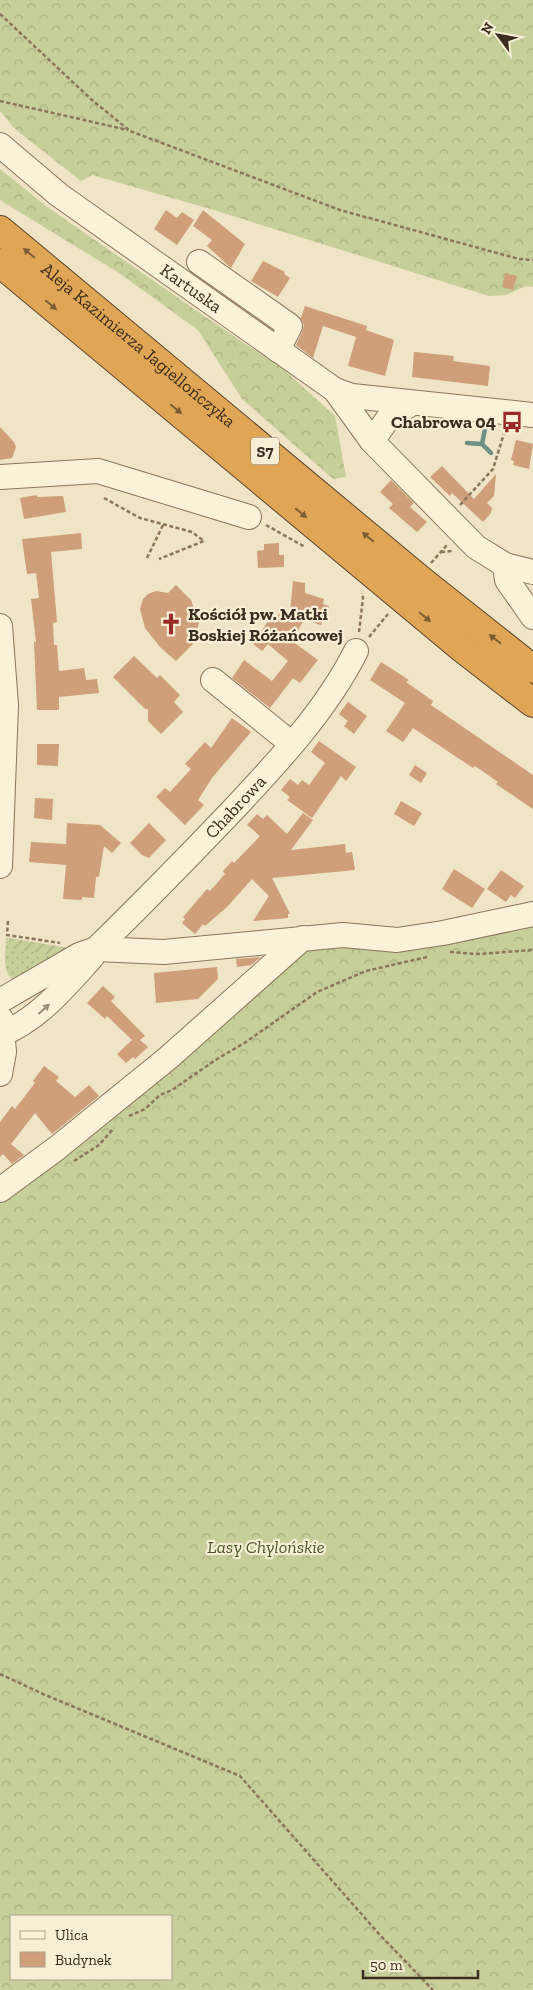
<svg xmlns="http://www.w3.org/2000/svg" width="533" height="1990" viewBox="0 0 533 1990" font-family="'Zilla Slab',serif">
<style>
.grass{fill:url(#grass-dots)}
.forest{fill:url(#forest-crowns);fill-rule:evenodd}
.garden{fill:url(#garden-furrows)}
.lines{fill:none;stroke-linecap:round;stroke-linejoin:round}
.stream{stroke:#6d9189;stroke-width:4.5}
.building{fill:#ce9f7a}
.minor-casing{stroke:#8b755b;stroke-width:26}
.highway-casing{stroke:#59432f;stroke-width:30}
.path{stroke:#8b755b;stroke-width:2.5;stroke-dasharray:4 2.5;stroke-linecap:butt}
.minor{stroke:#faf1d9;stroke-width:24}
.highway{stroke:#e0a655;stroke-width:28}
.oneway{fill:#7d5d35}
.oneway2{fill:#9a8f7c}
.labels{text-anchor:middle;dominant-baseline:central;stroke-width:4.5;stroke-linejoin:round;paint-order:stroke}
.shield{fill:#f6eed5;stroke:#736756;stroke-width:1}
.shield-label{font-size:16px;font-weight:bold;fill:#3b2d1f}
.street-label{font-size:18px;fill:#3b2d1f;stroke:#f6eed5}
.poi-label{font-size:18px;font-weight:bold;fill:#3b2d1f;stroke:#f6eed5;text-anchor:end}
.park-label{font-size:18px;font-style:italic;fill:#4a5825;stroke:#f6eed5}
</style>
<defs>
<pattern id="grass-dots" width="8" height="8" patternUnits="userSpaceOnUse" patternTransform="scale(1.25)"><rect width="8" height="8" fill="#c6ce99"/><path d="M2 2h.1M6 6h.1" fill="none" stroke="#abb183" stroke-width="1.8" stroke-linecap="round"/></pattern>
<pattern id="forest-crowns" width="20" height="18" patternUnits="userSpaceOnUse" patternTransform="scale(1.25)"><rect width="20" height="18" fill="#c6ce99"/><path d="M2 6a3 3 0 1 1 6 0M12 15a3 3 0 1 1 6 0" fill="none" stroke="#abb183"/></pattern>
<pattern id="garden-furrows" width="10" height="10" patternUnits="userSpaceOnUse" patternTransform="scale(1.25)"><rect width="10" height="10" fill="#c6ce99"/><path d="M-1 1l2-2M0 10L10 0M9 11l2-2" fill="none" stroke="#abb183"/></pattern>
</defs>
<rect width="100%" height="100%" fill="#efe4c5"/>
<path class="grass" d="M 6,938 L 9,938 L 7,941 L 63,957 L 14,980 C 1,973 6,951 6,938 Z"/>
<g class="forest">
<path d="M 0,0 L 533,0 L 533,287 L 526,286 L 506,295 L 489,296 L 207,208 L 92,175 L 81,181 L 15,129 L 0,111 Z"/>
<path d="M 0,169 L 46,206 L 210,320 L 282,368 L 335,416 L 346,477 L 333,479 L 242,399 L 198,330 L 119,273 L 0,200 Z"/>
<path d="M 533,927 L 533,1990 L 0,1990 L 0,1178 L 52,1136 L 55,1139 L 65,1130 L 63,1127 L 287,947 L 461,931 ZM 11,1916 L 171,1916 L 171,1979 L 11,1979 Z"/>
</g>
<path class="garden" d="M 9,938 L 75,949 L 63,957 L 8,948 Z"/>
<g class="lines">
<g class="stream">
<path d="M 467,443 L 482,444 L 491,453"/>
<path d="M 482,444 L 485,429"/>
</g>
</g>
<g class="building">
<path d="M 166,210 L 177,218 L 182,212 L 194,220 L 177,245 L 154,229 Z"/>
<path d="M 203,210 L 245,244 L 231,268 L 207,246 L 212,240 L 193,226 Z"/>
<path d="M 263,261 L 285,272 L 284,274 L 290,278 L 278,297 L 251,281 Z"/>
<path d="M 505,273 L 517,276 L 513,290 L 502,287 Z"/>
<path d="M 305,306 L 367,326 L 366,330 L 394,340 L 385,376 L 348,366 L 356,337 L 323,326 L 313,358 L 296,345 L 302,332 L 304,325 L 301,318 Z"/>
<path d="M 414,352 L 454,356 L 453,361 L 490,366 L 488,386 L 412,377 Z"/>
<path d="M 0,427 L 14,442 L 16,447 L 12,458 L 0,460 Z"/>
<path d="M 516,440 L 533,444 L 529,469 L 513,465 L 514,461 L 511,460 Z"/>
<path d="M 442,466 L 474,499 L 496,474 L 494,496 L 487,503 L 492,508 L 491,513 L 483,522 L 452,493 L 450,496 L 430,477 Z"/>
<path d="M 391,480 L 414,503 L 410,507 L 427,522 L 417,532 L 389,508 L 393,504 L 380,492 Z"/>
<path d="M 37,495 L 37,497 L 63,496 L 66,512 L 24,519 L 20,498 Z"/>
<path d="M 81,533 L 82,549 L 51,552 L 57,622 L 53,623 L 54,645 L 57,645 L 59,671 L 84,668 L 86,680 L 97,679 L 99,693 L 59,697 L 59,710 L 37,710 L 34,642 L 36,642 L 31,599 L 39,598 L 36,573 L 27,574 L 22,539 Z"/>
<path d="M 279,543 L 279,555 L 284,555 L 284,567 L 258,568 L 257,551 L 264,550 L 264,544 Z"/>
<path d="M 293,581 L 305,583 L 305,593 L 324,599 L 323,604 L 329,606 L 321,625 L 304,620 L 292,641 L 318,660 L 300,683 L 293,678 L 270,708 L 232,678 L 244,660 L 272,681 L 288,661 L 268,644 L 262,651 L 253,644 L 272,615 L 277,618 L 282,608 L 290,612 Z"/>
<path d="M 176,585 L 191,600 L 199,623 L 193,644 L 176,661 L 160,647 L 145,628 L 140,609 L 143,599 L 148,594 L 156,591 L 168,593 Z"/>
<path d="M 134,656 L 157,678 L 160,675 L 180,695 L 174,702 L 183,712 L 161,734 L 148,721 L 148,709 L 145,709 L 113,677 Z"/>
<path d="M 381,662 L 409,680 L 406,682 L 433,701 L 431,705 L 533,775 L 533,809 L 496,784 L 498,782 L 475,766 L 473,768 L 413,728 L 403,742 L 386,731 L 405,703 L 370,680 Z"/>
<path d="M 348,702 L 367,716 L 354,734 L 344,726 L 348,721 L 339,714 Z"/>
<path d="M 232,718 L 251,732 L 212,778 L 198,800 L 204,805 L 185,825 L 156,797 L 165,788 L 170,792 L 191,769 L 185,764 L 205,742 L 211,748 Z"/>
<path d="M 319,741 L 356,767 L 346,781 L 341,776 L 312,818 L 287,800 L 290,797 L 281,790 L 290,779 L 298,785 L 302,780 L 309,785 L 325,763 L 311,752 Z"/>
<path d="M 37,744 L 59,744 L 58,766 L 37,765 Z"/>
<path d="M 415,765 L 427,773 L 421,783 L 409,775 Z"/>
<path d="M 35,798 L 53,799 L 52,820 L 34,818 Z"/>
<path d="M 401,801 L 422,813 L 414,826 L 394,814 Z"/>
<path d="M 303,813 L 313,820 L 291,850 L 345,844 L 346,853 L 352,852 L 355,870 L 272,878 L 290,914 L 288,914 L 288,918 L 253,921 L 269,896 L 252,879 L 227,907 L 205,926 L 203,924 L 195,934 L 182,923 L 185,919 L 183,917 L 207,889 L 210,891 L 225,874 L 223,871 L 232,861 L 234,863 L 260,836 L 247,825 L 257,814 L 263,819 L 267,815 L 287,834 Z"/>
<path d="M 67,823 L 100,825 L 121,843 L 112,853 L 104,846 L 99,877 L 96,877 L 94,898 L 82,897 L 82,900 L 63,899 L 66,865 L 29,862 L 31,842 L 66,844 Z"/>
<path d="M 149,823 L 166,840 L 149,858 L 142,855 L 130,843 Z"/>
<path d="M 454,869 L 485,889 L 472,908 L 442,889 Z"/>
<path d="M 501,870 L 524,886 L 515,898 L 511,895 L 506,902 L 487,889 Z"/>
<path d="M 261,957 L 251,965 L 237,967 L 236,959 Z"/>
<path d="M 217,967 L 218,979 L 198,999 L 156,1003 L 154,973 Z"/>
<path d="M 103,986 L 115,997 L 111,1001 L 145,1036 L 140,1040 L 148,1047 L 135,1059 L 133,1057 L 126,1063 L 117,1054 L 132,1040 L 107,1016 L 105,1019 L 87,1003 Z"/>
<path d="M 44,1066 L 59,1077 L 56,1081 L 75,1097 L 89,1085 L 99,1096 L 52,1134 L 35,1113 L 11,1144 L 24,1155 L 12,1164 L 3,1154 L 0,1157 L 0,1122 L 12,1106 L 15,1109 L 35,1083 L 33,1081 Z"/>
</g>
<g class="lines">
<g class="minor-casing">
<g id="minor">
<path id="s1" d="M 0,145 L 59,195 L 335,390 L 372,441 L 476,547 L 505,565 L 533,572"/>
<path d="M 199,262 L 290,326 L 278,350"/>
<path d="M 335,390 L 352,396 L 533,415"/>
<path d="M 372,441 L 387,420 L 412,403"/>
<path d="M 0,477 L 98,471 L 249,517"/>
<path d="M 505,565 L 507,580 L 533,617"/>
<path d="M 0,626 L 6,705 L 0,866"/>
<path d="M 213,680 L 292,744"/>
<path d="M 0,1001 L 79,955 L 96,949 L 164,952 L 343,935 L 397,940 L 443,933 L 533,914"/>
<path id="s2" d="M 0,1035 C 39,1019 64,988 92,957 L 96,949 C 142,904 186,859 230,813 C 276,764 326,711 356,651"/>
<path d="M 0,1074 L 4,1052 L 1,1019"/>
<path d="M 0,1190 L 57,1148 L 168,1058 L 303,938"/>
</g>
</g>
<g class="highway-casing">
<g id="highway">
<path id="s3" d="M 0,230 L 423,582 L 533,669"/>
<path d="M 0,263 L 462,648 L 533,703"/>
</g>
</g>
<g class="path">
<path d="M 0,14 L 92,100 L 130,131 L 340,210 L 519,259 L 533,260"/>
<path d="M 0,101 L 128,130"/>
<path d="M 104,498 L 140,518 L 192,532 L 204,541 L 159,559"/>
<path d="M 460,505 L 493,469 L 505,430"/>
<path d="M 266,525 L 305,547"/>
<path d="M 441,552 L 452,551"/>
<path d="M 147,558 L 163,525"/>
<path d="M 431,563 L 447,545"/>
<path d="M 359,632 L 363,598 L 362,593"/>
<path d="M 369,637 L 388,614"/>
<path d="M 8,921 L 7,935 L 60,943"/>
<path d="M 450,952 L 478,954 L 533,950"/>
<path d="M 129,1116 L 145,1109 L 160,1095 L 172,1090 L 217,1059 L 246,1042 L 317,992 L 366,971 L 427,957"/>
<path d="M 74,1161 L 99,1145 L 114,1128"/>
<path d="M 0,1674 L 43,1694 L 240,1776 L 379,1934 L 433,1990"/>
</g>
<use href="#minor" class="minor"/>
<use href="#highway" class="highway"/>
</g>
<defs><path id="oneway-solid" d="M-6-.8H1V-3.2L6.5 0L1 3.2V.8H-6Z" transform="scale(1.25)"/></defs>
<g class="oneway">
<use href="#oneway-solid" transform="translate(29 253) rotate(-140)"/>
<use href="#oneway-solid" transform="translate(51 305) rotate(40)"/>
<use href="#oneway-solid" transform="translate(176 409) rotate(40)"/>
<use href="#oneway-solid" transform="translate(301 513) rotate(40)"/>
<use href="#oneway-solid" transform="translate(368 537) rotate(-140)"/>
<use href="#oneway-solid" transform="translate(425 617) rotate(40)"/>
<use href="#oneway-solid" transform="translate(495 639) rotate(-142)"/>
</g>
<use class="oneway2" href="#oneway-solid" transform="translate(44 1009) rotate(-42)"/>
<defs>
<g id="bus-bare" transform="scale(1.725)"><path d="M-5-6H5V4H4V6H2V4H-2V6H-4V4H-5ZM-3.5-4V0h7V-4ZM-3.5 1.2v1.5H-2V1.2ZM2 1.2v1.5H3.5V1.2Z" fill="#9b2b29" stroke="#f6eed5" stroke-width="2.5" paint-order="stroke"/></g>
<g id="church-bare" transform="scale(1.725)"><path d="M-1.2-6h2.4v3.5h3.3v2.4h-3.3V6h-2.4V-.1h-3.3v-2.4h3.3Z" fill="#9b2b29" stroke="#f6eed5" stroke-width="2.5" paint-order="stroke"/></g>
</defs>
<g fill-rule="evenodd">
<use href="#bus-bare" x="512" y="422"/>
<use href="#church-bare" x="171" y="624"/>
</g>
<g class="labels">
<rect class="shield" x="251" y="437.5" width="28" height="27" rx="4"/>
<g class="shield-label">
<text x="265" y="451">S7</text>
</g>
<g class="street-label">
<text stroke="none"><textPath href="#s1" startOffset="239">Kartuska</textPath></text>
<text stroke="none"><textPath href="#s3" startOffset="180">Aleja Kazimierza Jagiellończyka</textPath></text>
<text stroke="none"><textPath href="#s2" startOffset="330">Chabrowa</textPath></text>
</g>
<g class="poi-label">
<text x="496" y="422">Chabrowa 04</text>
<text x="188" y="614" text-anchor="start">Kościół pw. Matki<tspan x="188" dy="21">Boskiej Różańcowej</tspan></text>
</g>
<g class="park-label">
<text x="266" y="1547">Lasy Chylońskie</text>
</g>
</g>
<rect x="10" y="1915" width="162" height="65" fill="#f6eed5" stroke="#aba18c"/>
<rect x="20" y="1931" width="25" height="8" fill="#faf1d9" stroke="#aba18c"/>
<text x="55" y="1940" font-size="15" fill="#3b2d1f">Ulica</text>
<rect x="20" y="1952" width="25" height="15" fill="#ce9f7a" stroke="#aba18c"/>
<text x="55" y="1965" font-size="15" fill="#3b2d1f">Budynek</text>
<g transform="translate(498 35) rotate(302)" stroke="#f6eed5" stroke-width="4" paint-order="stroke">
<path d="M0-4L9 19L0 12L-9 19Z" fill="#3b2d1f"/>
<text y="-8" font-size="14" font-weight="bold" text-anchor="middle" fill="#3b2d1f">N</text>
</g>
<path d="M363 1970v8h115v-8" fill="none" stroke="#3b2d1f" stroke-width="2.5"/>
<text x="370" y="1970" font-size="15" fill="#3b2d1f" stroke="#f6eed5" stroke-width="4" paint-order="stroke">50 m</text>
</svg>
